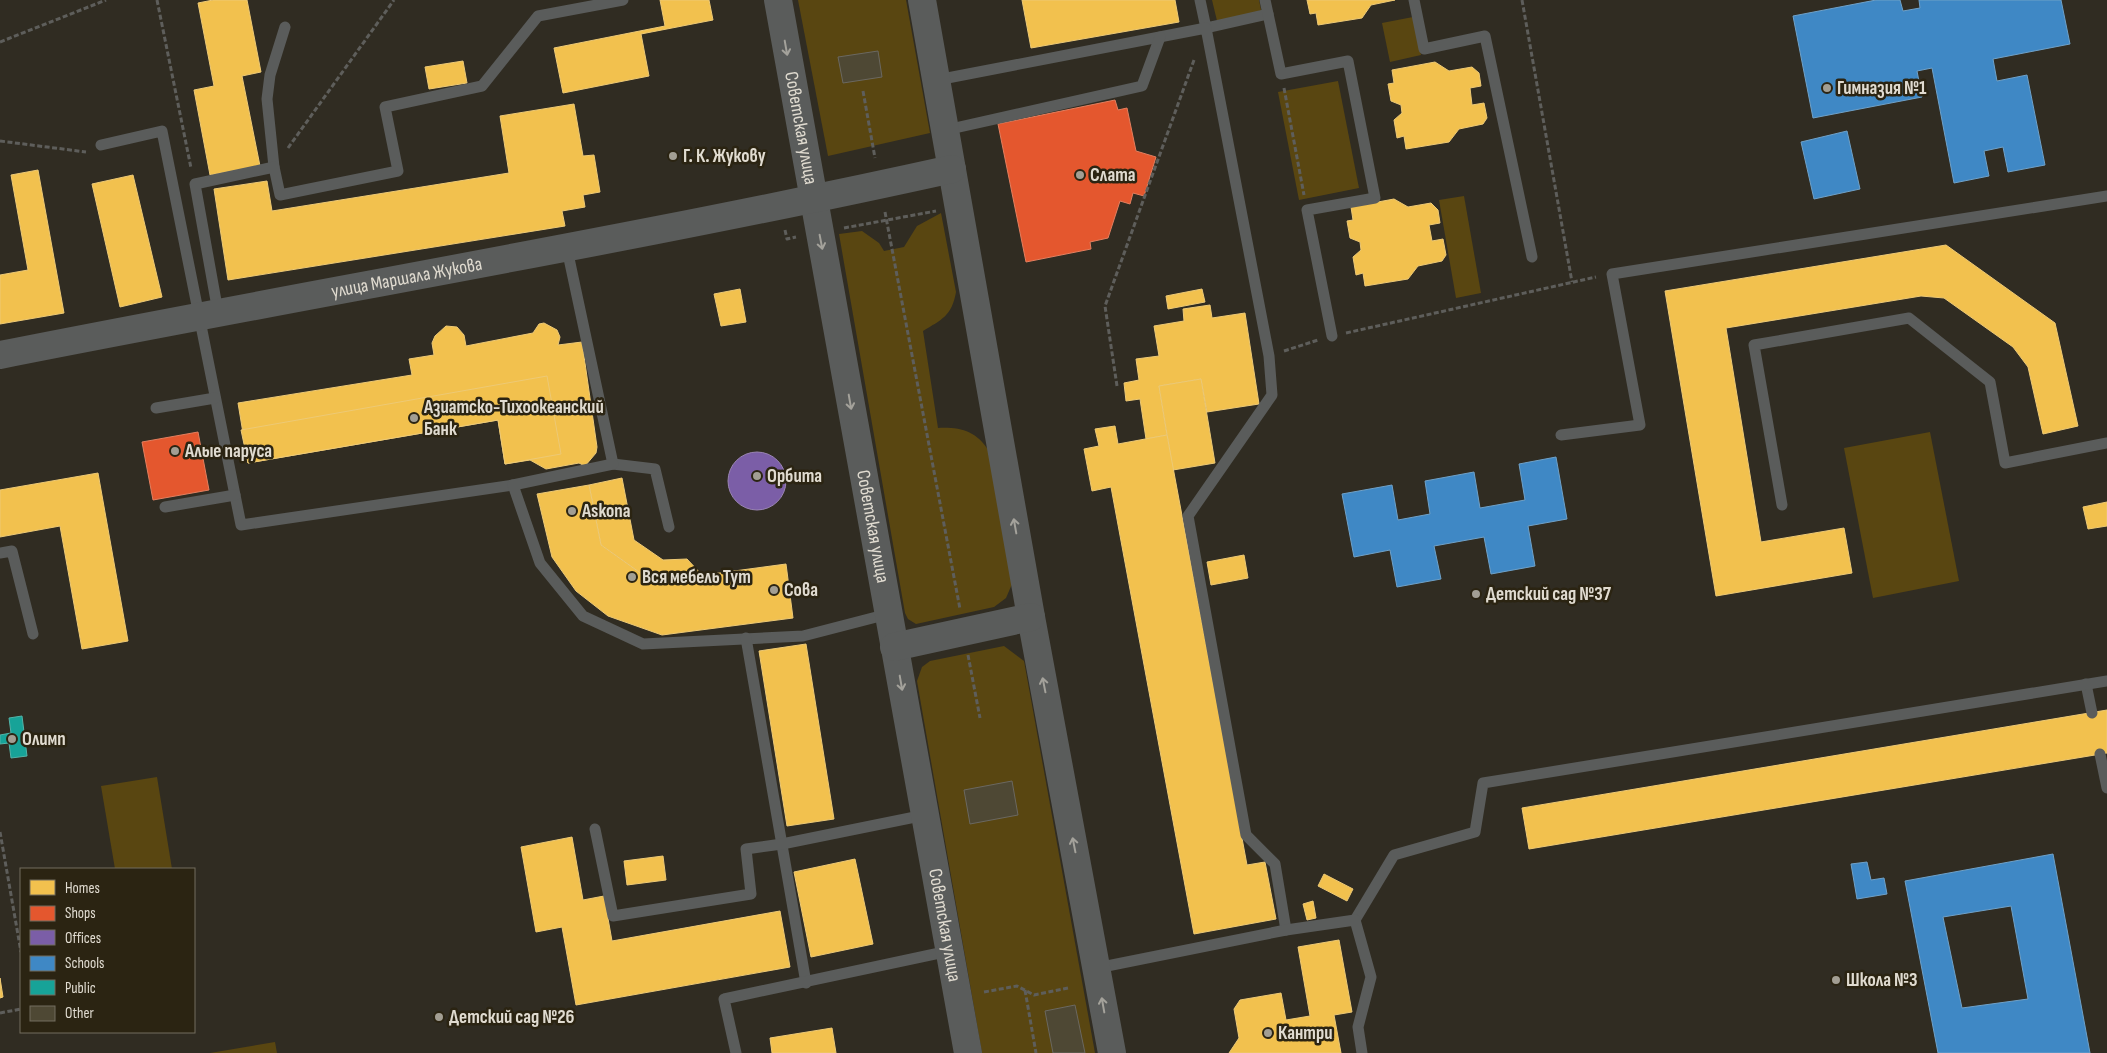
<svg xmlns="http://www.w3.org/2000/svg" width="2107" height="1053" viewBox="0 0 2107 1053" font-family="'Sofia Sans Condensed',sans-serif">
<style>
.green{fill:#594611}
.homes{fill:#f2c14e;stroke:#edc975}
.shops{fill:#e4572e;stroke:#e37f5f}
.offices{fill:#7b5ea7;stroke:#9984b3}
.schools{fill:#3f88c5;stroke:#6fa1c8;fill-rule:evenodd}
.public{fill:#17a398;stroke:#53b4a9}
.building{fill:#4e4834;stroke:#6b6860}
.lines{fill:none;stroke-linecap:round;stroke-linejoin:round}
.path{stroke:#5e5e5b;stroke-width:3;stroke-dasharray:5 2.5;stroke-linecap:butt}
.service{stroke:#5a5c5b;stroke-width:11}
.tertiary{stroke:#5a5c5b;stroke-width:28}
.oneway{stroke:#a4a29b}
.poi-dot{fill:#a29e93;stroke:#2b2412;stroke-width:2}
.labels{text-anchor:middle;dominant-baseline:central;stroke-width:5;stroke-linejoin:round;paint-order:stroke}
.poi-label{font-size:19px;font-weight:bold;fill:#e0dbd0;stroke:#2b2412;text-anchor:start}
.street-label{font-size:19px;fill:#e0dbd0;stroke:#2b2412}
</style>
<rect width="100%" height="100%" fill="#302c22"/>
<g class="green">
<path d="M 798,0 L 906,0 L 930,133 L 828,156 Z"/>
<path d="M 1212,0 L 1259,0 L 1263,20 L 1219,29 Z"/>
<path d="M 1413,17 L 1421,55 L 1390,62 L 1382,23 Z"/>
<path d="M 1338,81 L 1359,188 L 1299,200 L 1278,92 Z"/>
<path d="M 1464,196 L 1481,293 L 1456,298 L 1439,200 Z"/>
<path d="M 941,213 L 956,292 C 952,316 941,320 923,331 L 938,428 C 961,427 976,431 989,451 L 1012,584 L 1006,598 L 994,607 L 916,624 L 908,619 L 905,613 L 839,234 L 862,231 L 879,243 L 884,251 L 904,247 L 917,226 Z"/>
<path d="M 1930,432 L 1959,581 L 1873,598 L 1844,448 Z"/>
<path d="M 1004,646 L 1024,661 L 1095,1053 L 982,1053 L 917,681 L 922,667 L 930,661 Z"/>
<path d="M 157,777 L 172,869 L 115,869 L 101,786 Z"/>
<path d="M 275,1042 L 277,1053 L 210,1053 Z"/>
</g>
<g class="homes">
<path d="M 213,0 L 247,0 L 261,72 L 242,76 L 260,166 L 210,175 L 194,90 L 214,86 L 198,3 Z"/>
<path d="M 660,0 L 709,0 L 713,20 L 641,34 L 649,76 L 563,93 L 554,48 L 665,26 Z"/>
<path d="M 1022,0 L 1175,0 L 1179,22 L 1031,48 Z"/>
<path d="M 1307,0 L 1395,0 L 1371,5 L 1362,18 L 1318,25 L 1316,13 L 1310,14 Z"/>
<path d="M 463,61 L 467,83 L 429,89 L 425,67 Z"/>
<path d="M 1435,62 L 1449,71 L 1472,67 L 1479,73 L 1481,86 L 1470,88 L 1472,105 L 1484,103 L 1487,118 L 1483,124 L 1459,129 L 1449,142 L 1406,149 L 1404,136 L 1397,138 L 1394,120 L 1402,113 L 1401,105 L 1391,101 L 1388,84 L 1394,83 L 1392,70 Z"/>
<path d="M 574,104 L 583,156 L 594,155 L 600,192 L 583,195 L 585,207 L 562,211 L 565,226 L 228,280 L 214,189 L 267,181 L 272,211 L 509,173 L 500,116 Z"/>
<path d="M 38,170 L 64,313 L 0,324 L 0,275 L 28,270 L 11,175 Z"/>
<path d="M 133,175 L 162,297 L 120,307 L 92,184 Z"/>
<path d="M 1394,199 L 1408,207 L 1431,203 L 1438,210 L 1440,223 L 1429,225 L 1432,241 L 1443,239 L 1446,255 L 1442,261 L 1418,266 L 1408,279 L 1365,286 L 1363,273 L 1356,275 L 1353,257 L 1361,250 L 1360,242 L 1350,238 L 1347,221 L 1353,220 L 1351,207 Z"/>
<path d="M 1946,245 L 2055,323 L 2078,426 L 2043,434 L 2028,367 L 2013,347 L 1944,298 L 1921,296 L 1726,328 L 1761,542 L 1844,528 L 1852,573 L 1716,596 L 1665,291 Z"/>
<path d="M 740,289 L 746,322 L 721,326 L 714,294 Z"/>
<path d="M 1202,289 L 1205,302 L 1168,309 L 1166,296 Z"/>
<path d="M 1210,305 L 1212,318 L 1245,313 L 1259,404 L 1207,412 L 1201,379 L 1159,386 L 1167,435 L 1146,439 L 1140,399 L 1126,401 L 1124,383 L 1139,380 L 1136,359 L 1159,356 L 1154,326 L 1184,321 L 1183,309 Z"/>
<path d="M 544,323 L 557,330 L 560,337 L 558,345 L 582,342 L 597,447 L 596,453 L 585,466 L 579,463 L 546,469 L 530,460 L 505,464 L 498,420 L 248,463 L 238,403 L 412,375 L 409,359 L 434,355 L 432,343 L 435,336 L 446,326 L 457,327 L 464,335 L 466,346 L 533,333 L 539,324 Z"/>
<path d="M 547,376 L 561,454 L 505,464 L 498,420 L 248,463 L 241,430 Z"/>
<path d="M 1201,379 L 1215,463 L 1173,470 L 1159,386 Z"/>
<path d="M 1115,426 L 1118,444 L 1167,435 L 1247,865 L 1265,862 L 1276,919 L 1194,934 L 1111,487 L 1092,491 L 1084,449 L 1099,446 L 1095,429 Z"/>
<path d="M 98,473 L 128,641 L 82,649 L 60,526 L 0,537 L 0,490 Z"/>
<path d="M 622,478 L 634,540 L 663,560 L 687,559 L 702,575 L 653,582 L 601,545 L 589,485 Z"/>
<path d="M 589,485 L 601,545 L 653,582 L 786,564 L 793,618 L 662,635 L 608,616 L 576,591 L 552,557 L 537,494 Z"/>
<path d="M 2107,502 L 2107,526 L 2088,529 L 2083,507 Z"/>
<path d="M 1244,555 L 1248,578 L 1211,585 L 1207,562 Z"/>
<path d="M 806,644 L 834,819 L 787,826 L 759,651 Z"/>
<path d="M 2107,710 L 2107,753 L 1529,849 L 1522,808 Z"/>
<path d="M 572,837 L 583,900 L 604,896 L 612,941 L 780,911 L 790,967 L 576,1005 L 562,927 L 536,932 L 521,847 Z"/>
<path d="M 663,856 L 666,880 L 627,885 L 624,861 Z"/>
<path d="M 855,859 L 873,944 L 811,957 L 794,872 Z"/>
<path d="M 1324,874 L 1353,889 L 1347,901 L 1318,886 Z"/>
<path d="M 1313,901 L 1316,918 L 1307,920 L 1303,904 Z"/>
<path d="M 1339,940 L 1352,1012 L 1334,1015 L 1341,1053 L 1229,1053 L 1239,1038 L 1234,1009 L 1240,1000 L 1281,993 L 1286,1020 L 1310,1016 L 1298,947 Z"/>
<path d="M 0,978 L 3,997 L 0,998 Z"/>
<path d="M 832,1028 L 836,1053 L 772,1053 L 770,1038 Z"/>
</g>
<g class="shops">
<path d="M 1115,100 L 1118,110 L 1127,108 L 1136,151 L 1156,157 L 1144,196 L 1133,193 L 1130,204 L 1120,201 L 1108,238 L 1090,242 L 1091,249 L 1026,262 L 998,124 Z"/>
<path d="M 198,432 L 209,490 L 153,500 L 142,442 Z"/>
</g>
<circle class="offices" cx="757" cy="481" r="29"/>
<g class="schools">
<path d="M 1876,0 L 1900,0 L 1903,11 L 1920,8 L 1919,0 L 2061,0 L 2070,44 L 1993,59 L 1997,81 L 2027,75 L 2045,165 L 2008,172 L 2003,147 L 1984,151 L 1989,176 L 1954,183 L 1932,68 L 1917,71 L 1922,97 L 1813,118 L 1793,16 Z"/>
<path d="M 1847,131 L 1860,189 L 1814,199 L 1801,142 Z"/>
<path d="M 1556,457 L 1567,519 L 1528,526 L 1535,566 L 1491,574 L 1484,537 L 1434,546 L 1441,579 L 1397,587 L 1390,550 L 1354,557 L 1342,494 L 1392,485 L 1398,520 L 1430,514 L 1425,481 L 1474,472 L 1480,508 L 1525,500 L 1519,464 Z"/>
<path d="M 2053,854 L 2090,1053 L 1938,1053 L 1905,881 ZM 2011,906 L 2028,999 L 1962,1008 L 1943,917 Z"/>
<path d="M 1867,862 L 1871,880 L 1884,878 L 1887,894 L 1857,899 L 1851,864 Z"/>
</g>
<path class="public" d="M 22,716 L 27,756 L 11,758 L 9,743 L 0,744 L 0,735 L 11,733 L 9,718 Z"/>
<g class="building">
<path d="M 878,51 L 882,77 L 843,83 L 838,57 Z"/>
<path d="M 1012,781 L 1018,815 L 970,824 L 964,790 Z"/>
<path d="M 1075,1005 L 1085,1053 L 1053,1053 L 1045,1011 Z"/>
</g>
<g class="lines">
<g class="path">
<path d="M 157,0 L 191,168"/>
<path d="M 1522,0 L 1572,282"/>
<path d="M 0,42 L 106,0"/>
<path d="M 1284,88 L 1304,195"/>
<path d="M 863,91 L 875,158"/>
<path d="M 0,141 L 86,152"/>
<path d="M 288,148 L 394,0"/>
<path d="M 885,212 L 960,609"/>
<path d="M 844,228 L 936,211"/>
<path d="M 785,230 L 787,239 L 796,237"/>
<path d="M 1346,333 L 1596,277"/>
<path d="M 1284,351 L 1318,340"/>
<path d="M 1117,386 L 1105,306 L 1194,60"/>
<path d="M 968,655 L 980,718"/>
<path d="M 0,832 L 21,952"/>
<path d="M 1025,990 L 1036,1053"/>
<path d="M 984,992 L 1017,986 L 1034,995 L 1068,988"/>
<path d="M 0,1013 L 21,1009"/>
</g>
<g class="service">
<path d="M 1200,0 L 1206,28 L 1268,14"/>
<path d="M 1265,0 L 1281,74 L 1348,61 L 1375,198 L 1307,210 L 1332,336"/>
<path d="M 1414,0 L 1424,49 L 1485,36 L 1532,257"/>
<path d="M 937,80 L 1206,28 L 1269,356 L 1272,395 L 1188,516 L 1246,835 L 1275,864 L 1286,930"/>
<path d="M 946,130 L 1142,86 L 1160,37"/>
<path d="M 101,145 L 162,131 L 241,525 L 513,485"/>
<path d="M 274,167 L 267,99 L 270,75 L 285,27"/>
<path d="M 567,249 L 613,464 L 655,469 L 669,527"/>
<path d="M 218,312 L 195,184 L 274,167 L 280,195 L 398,171 L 385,107 L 482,86 L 538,16 L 623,0"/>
<path d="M 156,408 L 215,398"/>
<path d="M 1561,435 L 1640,425 L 1612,274 L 2107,196"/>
<path d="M 613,464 L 513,485 L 540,563 L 583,616 L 643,644 L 803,636 L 888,614"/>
<path d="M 1782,505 L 1754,345 L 1909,318 L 1990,382 L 2005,463 L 2107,443"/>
<path d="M 165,507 L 235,495"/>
<path d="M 0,553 L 12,551 L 33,634"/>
<path d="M 746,638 L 806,983"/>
<path d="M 2086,684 L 2092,713"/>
<path d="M 2100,754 L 2107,788"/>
<path d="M 595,829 L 613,916 L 751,894 L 746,849 L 782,844 L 925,815"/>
<path d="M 1355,920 L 1394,855 L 1475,832 L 1483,783 L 2107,681"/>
<path d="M 1097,968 L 1286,930 L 1355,920 L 1371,977 L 1358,1027 L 1362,1053"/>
<path d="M 736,1053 L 724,999 L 949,951"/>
</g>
<g class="tertiary">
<path id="s1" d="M 778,0 L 968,1053"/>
<path d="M 922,0 L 1031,617 L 1112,1053"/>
<path id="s2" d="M 0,355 C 317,292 636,239 952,169"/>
<path d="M 894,647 L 1031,617"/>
</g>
</g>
<defs><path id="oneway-shaft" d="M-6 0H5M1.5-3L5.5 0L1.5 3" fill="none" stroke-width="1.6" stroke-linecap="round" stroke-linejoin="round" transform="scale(1.25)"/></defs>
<g class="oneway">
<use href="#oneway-shaft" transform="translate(786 48) rotate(80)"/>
<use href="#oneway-shaft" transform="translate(821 242) rotate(79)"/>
<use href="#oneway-shaft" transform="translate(850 402) rotate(80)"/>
<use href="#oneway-shaft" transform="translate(1015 526) rotate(-100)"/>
<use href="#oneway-shaft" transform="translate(901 683) rotate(80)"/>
<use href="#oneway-shaft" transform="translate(1044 685) rotate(-101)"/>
<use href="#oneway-shaft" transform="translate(1074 845) rotate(-101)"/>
<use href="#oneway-shaft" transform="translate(1103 1005) rotate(-100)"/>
</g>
<g class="poi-dot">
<circle cx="1827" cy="88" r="5"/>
<circle cx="673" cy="156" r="5"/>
<circle cx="1080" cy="175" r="5"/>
<circle cx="414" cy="418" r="5"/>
<circle cx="175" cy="451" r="5"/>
<circle cx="757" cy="476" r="5"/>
<circle cx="572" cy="511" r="5"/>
<circle cx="632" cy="577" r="5"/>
<circle cx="774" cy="590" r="5"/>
<circle cx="1476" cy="594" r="5"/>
<circle cx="12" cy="739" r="5"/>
<circle cx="1836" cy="980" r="5"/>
<circle cx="439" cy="1017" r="5"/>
<circle cx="1268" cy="1033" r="5"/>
</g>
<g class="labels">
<g class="poi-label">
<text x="1837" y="88">Гимназия №1</text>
<text x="683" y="156">Г. К. Жукову</text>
<text x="1090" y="175">Слата</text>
<text x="424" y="407">Азиатско-Тихоокеанский<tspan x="424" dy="22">Банк</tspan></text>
<text x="185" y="451">Алые паруса</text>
<text x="767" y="476">Орбита</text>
<text x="582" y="511">Askona</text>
<text x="642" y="577">Вся мебель Тут</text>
<text x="784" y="590">Сова</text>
<text x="1486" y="594">Детский сад №37</text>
<text x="22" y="739">Олимп</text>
<text x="1846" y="980">Школа №3</text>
<text x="449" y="1017">Детский сад №26</text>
<text x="1278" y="1033">Кантри</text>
</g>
<g class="street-label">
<text stroke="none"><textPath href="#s1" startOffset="130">Советская улица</textPath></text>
<text stroke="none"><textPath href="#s2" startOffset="414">улица Маршала Жукова</textPath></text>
<text stroke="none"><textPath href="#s1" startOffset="535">Советская улица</textPath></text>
<text stroke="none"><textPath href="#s1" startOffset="940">Советская улица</textPath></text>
</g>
</g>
<rect x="20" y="868" width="175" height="165" fill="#2b2412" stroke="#736d5e"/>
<rect x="30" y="880" width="25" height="15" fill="#f2c14e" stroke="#736d5e"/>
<text x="65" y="893" font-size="15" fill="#e0dbd0">Homes</text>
<rect x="30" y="906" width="25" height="15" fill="#e4572e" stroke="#736d5e"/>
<text x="65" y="918" font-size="15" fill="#e0dbd0">Shops</text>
<rect x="30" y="930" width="25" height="15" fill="#7b5ea7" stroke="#736d5e"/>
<text x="65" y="943" font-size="15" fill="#e0dbd0">Offices</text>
<rect x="30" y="956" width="25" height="15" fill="#3f88c5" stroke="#736d5e"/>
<text x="65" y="968" font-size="15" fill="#e0dbd0">Schools</text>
<rect x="30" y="980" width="25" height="15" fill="#17a398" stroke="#736d5e"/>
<text x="65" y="993" font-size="15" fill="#e0dbd0">Public</text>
<rect x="30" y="1006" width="25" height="15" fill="#4e4834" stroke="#736d5e"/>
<text x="65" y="1018" font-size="15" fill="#e0dbd0">Other</text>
</svg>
